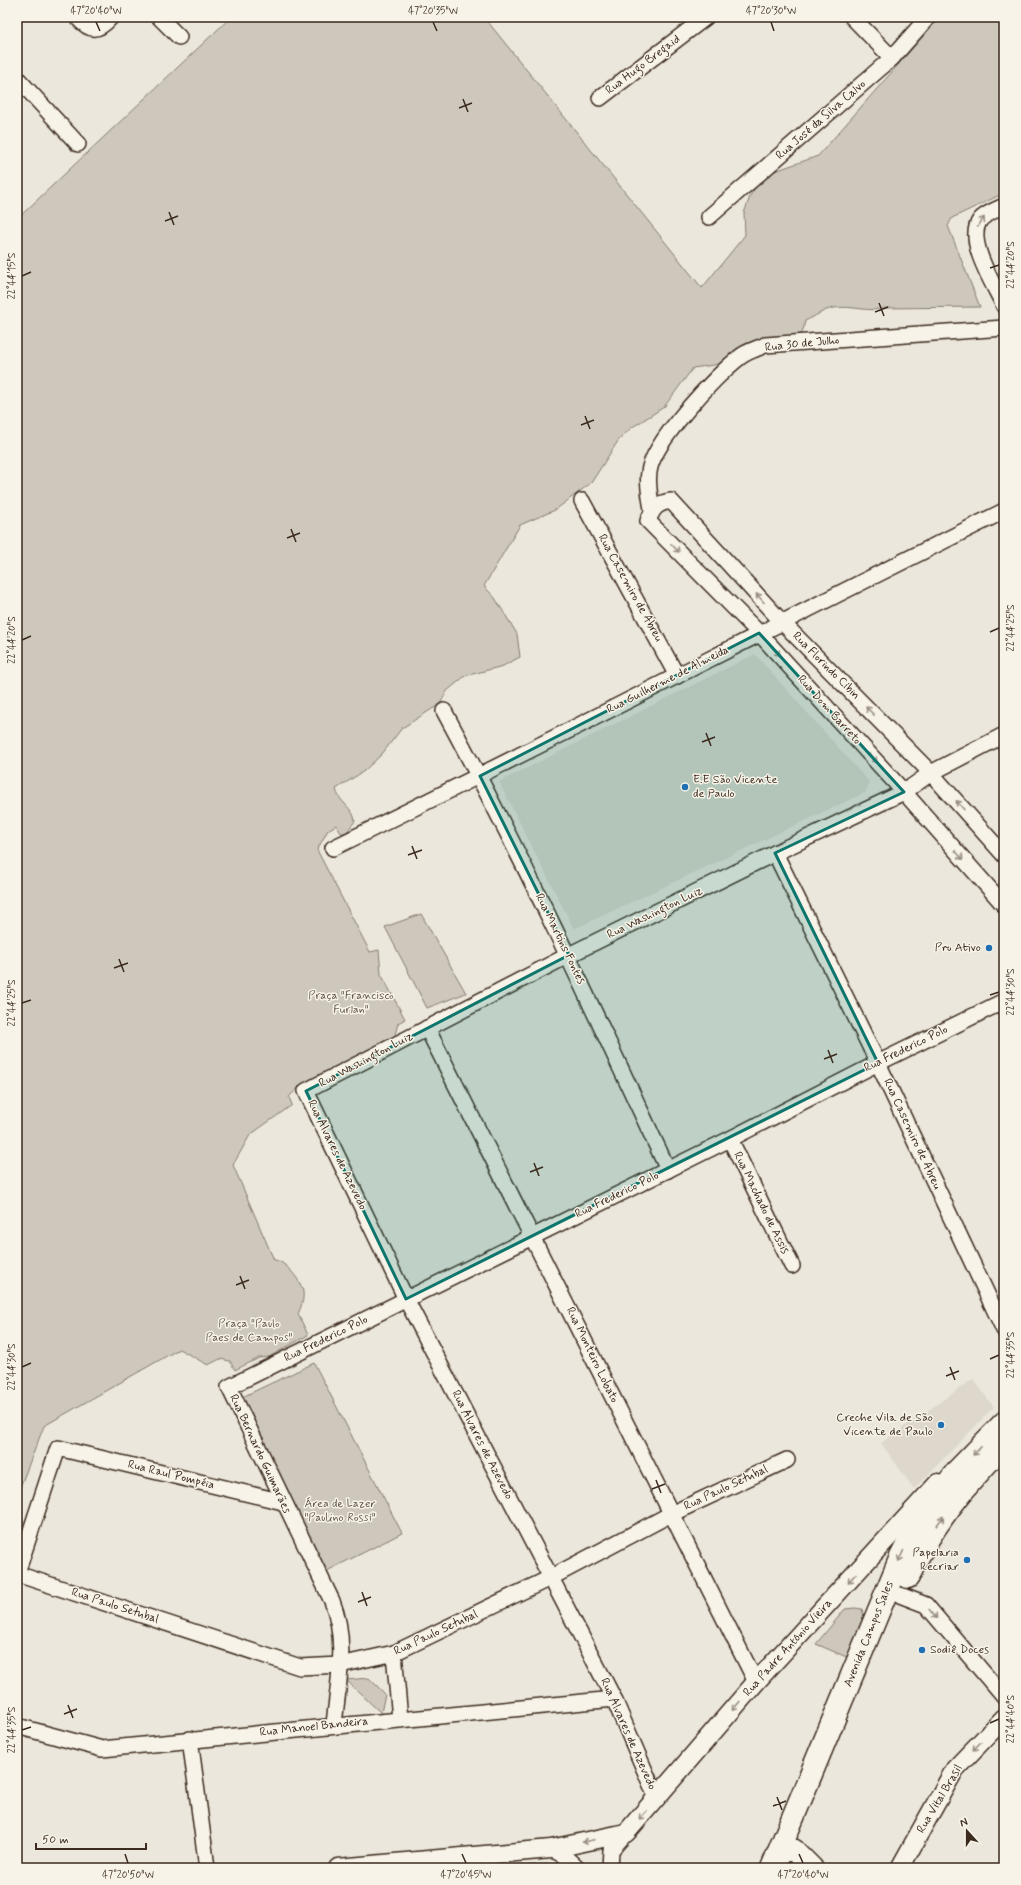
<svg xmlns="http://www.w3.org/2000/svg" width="1021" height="1885" viewBox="0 0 1021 1885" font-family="Mynerve,sans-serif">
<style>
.built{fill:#ddd7cc}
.green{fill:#cec8bc;stroke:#84796d}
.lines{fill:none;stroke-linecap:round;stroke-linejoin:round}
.minor-casing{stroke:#3b2a1e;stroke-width:18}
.tertiary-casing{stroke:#3b2a1e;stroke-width:21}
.secondary-casing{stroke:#3b2a1e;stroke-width:24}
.primary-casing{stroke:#3b2a1e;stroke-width:25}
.minor{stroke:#f7f3e8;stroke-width:15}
.tertiary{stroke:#f7f3e8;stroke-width:18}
.secondary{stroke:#f7f3e8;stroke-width:21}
.primary{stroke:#f7f3e8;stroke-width:22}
.oneway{stroke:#998e83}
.marked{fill:#0f766e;fill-opacity:0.2;stroke:#0f766e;stroke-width:3;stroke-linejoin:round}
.ticks{fill:none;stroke:#3b2a1e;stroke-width:1.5}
.poi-dot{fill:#1f6fb2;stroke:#f7f3e8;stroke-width:1.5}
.labels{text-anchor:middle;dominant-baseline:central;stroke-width:3;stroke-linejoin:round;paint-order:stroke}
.street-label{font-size:12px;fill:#3b2a1e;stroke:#f7f3e8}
.poi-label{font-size:12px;fill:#3b2a1e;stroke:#f7f3e8;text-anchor:end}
.park-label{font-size:12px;fill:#605246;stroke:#f7f3e8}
.neatline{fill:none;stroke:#3b2a1e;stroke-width:1.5}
.ticks-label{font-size:10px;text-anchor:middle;fill:#3b2a1e}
</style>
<rect width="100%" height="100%" fill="#ece7dc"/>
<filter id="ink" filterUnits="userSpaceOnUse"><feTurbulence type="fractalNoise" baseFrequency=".025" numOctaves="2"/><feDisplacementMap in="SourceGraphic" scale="8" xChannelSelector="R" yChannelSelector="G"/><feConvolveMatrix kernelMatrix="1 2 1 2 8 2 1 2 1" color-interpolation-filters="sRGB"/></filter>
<g filter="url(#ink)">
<g class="built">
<path d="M 755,654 L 869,782 L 866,792 L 574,929 L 499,782 Z"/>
<path d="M 973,1379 L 994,1407 L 914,1489 L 881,1443 Z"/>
</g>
<g class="green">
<path d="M 231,17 L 484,17 L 702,288 L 745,235 L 744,213 L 751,194 L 760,181 L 772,172 L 818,156 L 940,17 L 1004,17 L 1004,193 L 952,218 L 948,226 L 980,307 L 885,308 C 869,313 852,305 834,308 C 825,309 814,317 805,321 C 804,326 803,332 800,336 C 788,355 715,365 693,368 L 664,407 L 631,428 L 618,441 L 591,483 L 555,510 L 520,525 L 484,586 L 495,598 L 517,634 L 520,657 L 503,666 L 465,676 L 447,691 L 440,704 L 402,728 L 382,754 L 364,771 L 336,789 C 338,802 354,808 355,821 L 346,833 L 341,833 L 336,825 L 328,830 L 317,850 L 370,952 L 379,950 L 381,974 L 405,1019 L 398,1023 L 393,1043 L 300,1086 L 289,1097 L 292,1105 L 250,1135 L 233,1165 L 274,1260 C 285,1260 302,1282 303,1292 C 304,1300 301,1307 298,1314 L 308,1335 L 269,1357 L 259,1358 L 235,1370 L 230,1361 L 220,1359 L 208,1365 L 179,1349 L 44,1426 L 17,1495 L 17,219 Z"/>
<path d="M 421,914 L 466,993 L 427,1008 L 385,927 Z"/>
<path d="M 314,1363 L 402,1533 L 321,1574 L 238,1399 Z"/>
<path d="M 855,1608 L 862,1609 L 866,1626 L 849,1658 L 816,1644 L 845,1609 Z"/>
<path d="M 369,1678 L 385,1694 L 381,1713 L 346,1680 Z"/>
<path d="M 548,1864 L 551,1868 L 495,1868 Z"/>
</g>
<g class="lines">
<g class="minor-casing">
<g id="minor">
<path d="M 77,17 C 90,32 98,32 111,17"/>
<path d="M 159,17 L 179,37"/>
<path d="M 852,17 L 892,58"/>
<path d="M 17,78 L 78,144"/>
<path d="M 600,98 L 706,17"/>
<path d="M 1004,206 C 996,210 986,213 980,220 C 965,241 995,286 1004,306"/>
<path d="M 709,217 L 892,58 L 928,17"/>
<path d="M 582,501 L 677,676"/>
<path d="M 652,509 C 650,497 647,485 649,472 C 652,443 716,375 740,357 C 747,351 757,349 765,345 L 1004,328"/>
<path d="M 444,711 C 525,861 596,1015 668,1170"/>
<path d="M 333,848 C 558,738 780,622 1004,511"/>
<path d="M 775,853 L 878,1063 L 1004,1330"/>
<path d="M 1004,855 L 931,773 L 781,621 L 671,501 C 657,503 653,508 648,521 L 759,633 L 904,792 L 1004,905"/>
<path d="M 427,1028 L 756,1682"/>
<path d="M 730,1139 L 792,1266"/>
<path d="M 17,1573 L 58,1448 L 283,1502"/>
<path d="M 17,1574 L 300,1667 L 340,1665 L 394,1653 L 550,1578 L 671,1514 L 787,1460"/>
<path d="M 900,1595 L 926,1605 L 1004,1697"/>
<path d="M 394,1653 L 400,1719"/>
<path d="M 334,1725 C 338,1683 348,1641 332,1601 L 229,1387 L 730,1139 L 878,1063 L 1004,1001"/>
<path d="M 17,1726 L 102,1749 L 614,1699"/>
<path d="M 190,1739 L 207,1868"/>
<path d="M 657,1799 L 614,1699 L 406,1299 L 306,1091 L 569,955 L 775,853 L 904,792 L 931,773 L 1004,735"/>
<path d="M 551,1849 L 563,1855 L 577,1868"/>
<path d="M 610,1868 L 611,1850 L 626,1833"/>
</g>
</g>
<g class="tertiary-casing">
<g id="tertiary">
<path d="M 338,1868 L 551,1849 L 626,1833 L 756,1682 L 938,1483"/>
<path d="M 900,1868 L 955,1769 L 1004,1718"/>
</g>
</g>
<g class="secondary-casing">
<path id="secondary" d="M 776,1859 L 784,1851 L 794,1850 L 812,1868"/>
</g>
<g class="primary-casing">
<g id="primary">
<path d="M 908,1577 C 930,1527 966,1484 1004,1445"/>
<path d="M 772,1868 L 901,1557 L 917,1526 L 957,1471 L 1004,1423"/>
</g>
</g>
<use href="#minor" class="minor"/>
<use href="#tertiary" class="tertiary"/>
<use href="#secondary" class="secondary"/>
<use href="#primary" class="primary"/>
</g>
<defs><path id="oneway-shaft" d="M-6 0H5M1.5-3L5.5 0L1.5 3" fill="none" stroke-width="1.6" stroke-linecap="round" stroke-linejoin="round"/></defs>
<g class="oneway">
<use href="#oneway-shaft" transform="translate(981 222) rotate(-56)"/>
<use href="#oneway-shaft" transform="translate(675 548) rotate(45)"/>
<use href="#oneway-shaft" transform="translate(760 598) rotate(-132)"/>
<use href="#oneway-shaft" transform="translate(776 651) rotate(48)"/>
<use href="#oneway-shaft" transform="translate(870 711) rotate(-135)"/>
<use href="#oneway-shaft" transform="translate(873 758) rotate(48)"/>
<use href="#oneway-shaft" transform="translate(960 805) rotate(-131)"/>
<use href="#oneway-shaft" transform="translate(959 855) rotate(49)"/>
<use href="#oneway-shaft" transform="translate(977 1451) rotate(134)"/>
<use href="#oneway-shaft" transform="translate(940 1521) rotate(-53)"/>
<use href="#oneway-shaft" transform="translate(901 1556) rotate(115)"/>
<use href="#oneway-shaft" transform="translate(852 1578) rotate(132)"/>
<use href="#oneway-shaft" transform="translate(933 1614) rotate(50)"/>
<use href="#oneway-shaft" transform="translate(736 1706) rotate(130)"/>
<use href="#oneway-shaft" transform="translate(977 1746) rotate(134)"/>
<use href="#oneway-shaft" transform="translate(643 1815) rotate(132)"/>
<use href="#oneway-shaft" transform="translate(588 1841) rotate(168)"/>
</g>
</g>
<path class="marked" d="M 759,633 L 904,792 L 775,853 L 878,1063 L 406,1299 L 306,1091 L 569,955 L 480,776 Z"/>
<path class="ticks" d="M 96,22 L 100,31M 433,22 L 437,31M 771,22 L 774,31M 463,99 L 468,112M 459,108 L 472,103M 169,212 L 174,225M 165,221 L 178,216M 990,268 L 999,265M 22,276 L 31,272M 879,303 L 884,316M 875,312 L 888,307M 585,416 L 590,429M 581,425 L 594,420M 291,529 L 296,542M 287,538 L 300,533M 990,632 L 999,628M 22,640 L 31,636M 706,733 L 711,746M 702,742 L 715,737M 412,846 L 417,859M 408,855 L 422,850M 119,959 L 124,972M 114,968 L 128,963M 990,995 L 999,992M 22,1003 L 31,1000M 828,1050 L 833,1063M 824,1059 L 837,1054M 534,1163 L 539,1176M 530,1172 L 543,1167M 240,1276 L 245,1289M 236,1285 L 249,1280M 990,1359 L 999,1355M 22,1367 L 31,1363M 950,1367 L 955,1380M 946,1376 L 959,1371M 656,1480 L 661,1493M 652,1489 L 665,1484M 362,1592 L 367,1606M 358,1602 L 371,1597M 68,1705 L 73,1718M 64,1714 L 77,1709M 990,1723 L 999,1719M 22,1730 L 31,1727M 777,1797 L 782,1810M 773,1806 L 786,1801M 125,1854 L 128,1863M 462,1854 L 466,1863M 799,1854 L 803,1863"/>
<g class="poi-dot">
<circle cx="685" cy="787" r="4"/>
<circle cx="989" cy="948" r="4"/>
<circle cx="941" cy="1425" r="4"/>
<circle cx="967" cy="1560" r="4"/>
<circle cx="922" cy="1650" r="4"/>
</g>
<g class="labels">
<g class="street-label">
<text transform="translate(643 65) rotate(-37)">Rua Hugo Bregaid</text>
<text transform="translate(821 120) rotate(-41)">Rua José da Silva Calvo</text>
<text transform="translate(802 344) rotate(-6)">Rua 30 de Julho</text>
<text transform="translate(630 588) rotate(61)">Rua Casemiro de Abreu</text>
<text transform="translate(826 666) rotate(45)">Rua Florindo Cibin</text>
<text transform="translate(668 680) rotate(-27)">Rua Guilherme de Almeida</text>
<text transform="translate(829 710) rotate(48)">Rua Dom Barreto</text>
<text transform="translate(655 913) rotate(-26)">Rua Washington Luiz</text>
<text transform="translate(560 939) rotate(64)">Rua Martins Fontes</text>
<text transform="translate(906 1049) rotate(-26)">Rua Frederico Polo</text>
<text transform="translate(366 1060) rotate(-28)">Rua Washington Luiz</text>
<text transform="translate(912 1134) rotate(65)">Rua Casemiro de Abreu</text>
<text transform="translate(337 1155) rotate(64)">Rua Alvares de Azevedo</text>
<text transform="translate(617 1195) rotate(-26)">Rua Frederico Polo</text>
<text transform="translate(761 1203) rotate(64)">Rua Machado de Assis</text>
<text transform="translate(326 1339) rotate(-26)">Rua Frederico Polo</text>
<text transform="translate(592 1355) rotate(64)">Rua Monteiro Lobato</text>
<text transform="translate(482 1445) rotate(63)">Rua Alvares de Azevedo</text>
<text transform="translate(260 1454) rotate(65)">Rua Bernardo Guimarães</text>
<text transform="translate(171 1475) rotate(14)">Rua Raul Pompéia</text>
<text transform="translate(726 1488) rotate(-25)">Rua Paulo Setubal</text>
<text transform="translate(115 1606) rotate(18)">Rua Paulo Setubal</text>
<text transform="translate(436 1633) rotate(-25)">Rua Paulo Setubal</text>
<text transform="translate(869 1634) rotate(-68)">Avenida Campos Sales</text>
<text transform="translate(788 1648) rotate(-48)">Rua Padre Antônio Vieira</text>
<text transform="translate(314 1727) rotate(-6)">Rua Manoel Bandeira</text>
<text transform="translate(628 1734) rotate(66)">Rua Alvares de Azevedo</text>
<text transform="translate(940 1799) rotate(-59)">Rua Vital Brasil</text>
</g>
<g class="poi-label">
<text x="693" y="780" text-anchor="start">E.E São Vicente<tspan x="693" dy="14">de Paulo</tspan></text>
<text x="981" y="948">Pro Ativo</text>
<text x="933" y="1418">Creche Vila de São<tspan x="933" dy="14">Vicente de Paulo</tspan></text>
<text x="959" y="1553">Papelaria<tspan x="959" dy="14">Recriar</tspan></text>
<text x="930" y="1650" text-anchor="start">Sodiê Doces</text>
</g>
<g class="park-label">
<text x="351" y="996">Praça "Francisco<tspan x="351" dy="14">Furlan"</tspan></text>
<text x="249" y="1324">Praça "Paulo<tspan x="249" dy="14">Paes de Campos"</tspan></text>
<text x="340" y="1504">Área de Lazer<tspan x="340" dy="14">"Paulino Rossi"</tspan></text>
</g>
</g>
<rect width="1021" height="1885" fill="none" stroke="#f7f3e8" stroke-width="44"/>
<g transform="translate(967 1831) rotate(339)" stroke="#f7f3e8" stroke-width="3" paint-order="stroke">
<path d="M0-3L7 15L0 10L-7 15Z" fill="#3b2a1e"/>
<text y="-6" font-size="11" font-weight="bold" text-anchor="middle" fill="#3b2a1e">N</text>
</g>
<path d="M36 1843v6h110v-6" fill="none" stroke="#3b2a1e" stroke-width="2"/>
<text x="42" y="1843" font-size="12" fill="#3b2a1e" stroke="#f7f3e8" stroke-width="3" paint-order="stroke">50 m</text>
<rect x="22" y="22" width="977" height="1841" class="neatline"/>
<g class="ticks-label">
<text x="96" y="14">47°20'40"W</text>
<text x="433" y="14">47°20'35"W</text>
<text x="771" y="14">47°20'30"W</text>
<text transform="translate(1010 265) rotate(-90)" y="4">22°44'20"S</text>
<text transform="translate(11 276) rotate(-90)" y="4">22°44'15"S</text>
<text transform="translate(1010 628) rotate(-90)" y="4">22°44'25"S</text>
<text transform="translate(11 640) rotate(-90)" y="4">22°44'20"S</text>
<text transform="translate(1010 992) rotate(-90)" y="4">22°44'30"S</text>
<text transform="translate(11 1003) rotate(-90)" y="4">22°44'25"S</text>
<text transform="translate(1010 1355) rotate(-90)" y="4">22°44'35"S</text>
<text transform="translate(11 1367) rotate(-90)" y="4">22°44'30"S</text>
<text transform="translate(1010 1719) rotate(-90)" y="4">22°44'40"S</text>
<text transform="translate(11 1730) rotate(-90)" y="4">22°44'35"S</text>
<text x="128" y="1878">47°20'50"W</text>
<text x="466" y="1878">47°20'45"W</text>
<text x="803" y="1878">47°20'40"W</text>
</g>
</svg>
